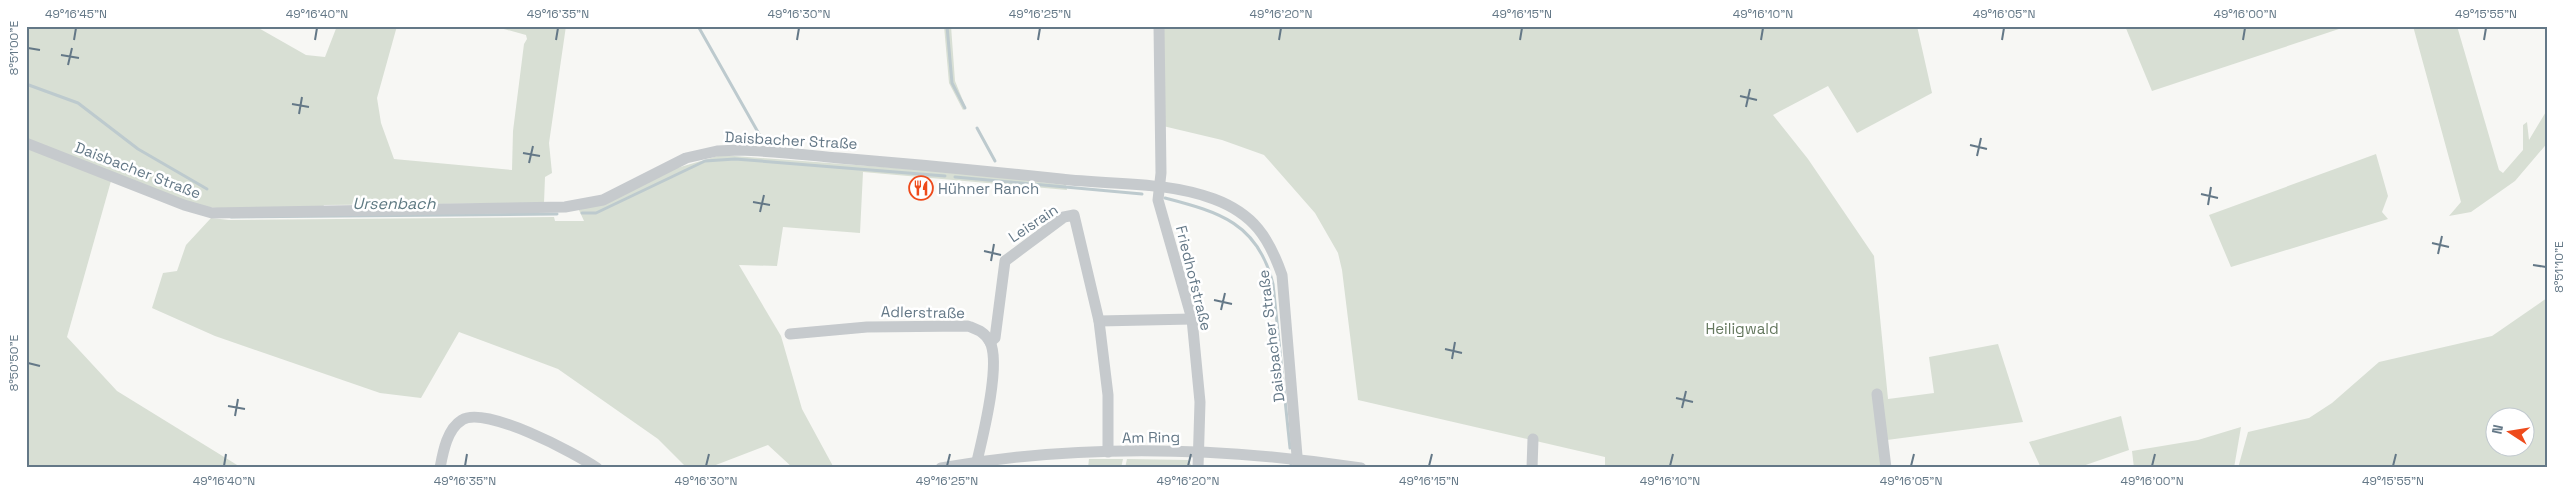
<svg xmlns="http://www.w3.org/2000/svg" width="2573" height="494" viewBox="0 0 2573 494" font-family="'Space Grotesk',sans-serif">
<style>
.green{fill:#d8dfd4;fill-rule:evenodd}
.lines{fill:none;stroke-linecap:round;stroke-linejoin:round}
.stream{stroke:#bdcace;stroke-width:3}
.street{stroke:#c6cacd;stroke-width:11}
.ticks{fill:none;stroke:#647887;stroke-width:2}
.labels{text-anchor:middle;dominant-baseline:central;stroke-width:5;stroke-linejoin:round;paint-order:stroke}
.street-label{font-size:15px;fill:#647887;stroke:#fff}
.poi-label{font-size:15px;fill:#647887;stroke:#fff;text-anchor:start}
.park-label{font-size:15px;fill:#65785f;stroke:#fff}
.water-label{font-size:16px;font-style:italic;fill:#5f7a83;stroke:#fff}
.neatline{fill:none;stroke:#647887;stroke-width:2}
.ticks-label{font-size:12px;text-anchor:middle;fill:#647887}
</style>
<rect width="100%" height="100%" fill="#f7f7f4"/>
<g class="green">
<path d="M 26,26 L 255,26 L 306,55 L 325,57 L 337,26 L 397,26 L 377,98 L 381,123 L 394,159 L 512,170 L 513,131 L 524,44 L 527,39 L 526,35 L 493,26 L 566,26 L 549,143 L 552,173 L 545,177 L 544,203 L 324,205 L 323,207 L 228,209 L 193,206 L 26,140 Z"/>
<path d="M 944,26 L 951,26 L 955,81 L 966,108 L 963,110 L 949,83 Z"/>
<path d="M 1161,26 L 1917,26 L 1932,93 L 1857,133 L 1828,86 L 1773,115 L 1808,159 L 1874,256 L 1888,399 L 1934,393 L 1929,357 L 1998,344 L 2023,422 L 1887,440 L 1890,468 L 1605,468 L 1605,457 L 1358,400 L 1342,270 L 1338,253 L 1315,213 L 1264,155 L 1222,140 L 1163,126 Z"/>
<path d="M 2125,26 L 2345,26 L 2345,27 L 2152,91 Z"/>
<path d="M 2413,26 L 2457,26 L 2499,170 L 2503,173 L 2523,150 L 2523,125 L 2527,122 L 2529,140 L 2547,110 L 2547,143 L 2544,147 L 2515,181 L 2471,212 L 2449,216 L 2461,202 Z"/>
<path d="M 26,146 L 111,181 L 67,337 L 117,391 L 242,468 L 26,468 Z"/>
<path d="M 2376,154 L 2388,196 L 2382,212 L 2388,219 L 2231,267 L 2209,215 Z"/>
<path d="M 721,155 L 964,173 L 1066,185 L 1067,190 L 863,172 L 860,233 L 783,227 L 777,266 L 739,265 L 781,336 L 802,409 L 834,468 L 813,468 L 811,465 L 812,468 L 793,468 L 768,445 L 708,468 L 687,468 L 658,439 L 558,369 L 459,332 L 421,398 L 380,393 L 215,336 L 152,308 L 163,273 L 177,271 L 186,245 L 211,218 L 229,220 L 554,217 L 555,221 L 584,221 L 579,210 L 667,171 Z"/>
<path d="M 2547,298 L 2547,468 L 2238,468 L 2248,432 L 2309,418 L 2332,403 L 2379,362 L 2492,336 ZM 2496,416 L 2526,416 L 2526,446 L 2496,446 Z"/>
<path d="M 2121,416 L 2129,450 L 2077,468 L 2041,468 L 2029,442 Z"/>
<path d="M 2241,427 L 2234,468 L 2134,468 L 2132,451 L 2198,440 Z"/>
<path d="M 1089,459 L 1123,459 L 1121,468 L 1088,468 Z"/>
<path d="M 1127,459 L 1188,460 L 1193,468 L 1125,468 Z"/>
</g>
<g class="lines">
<g class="stream">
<path d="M 698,26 L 763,141"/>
<path d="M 947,26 L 952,83 L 965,108"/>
<path d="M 26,84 L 78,103 L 138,149 L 207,189"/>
<path d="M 977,128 L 995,161"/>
<path d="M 955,177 L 1142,194"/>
<path d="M 1165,198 C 1219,212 1258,223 1273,284 L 1290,448"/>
<path d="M 582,213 L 596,213 L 705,161 L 735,159 L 945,176"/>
<path d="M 231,217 L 557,214"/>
<path d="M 1291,465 L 1292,468"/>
</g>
<g class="street">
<path d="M 1159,26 L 1161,173 L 1158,200 L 1192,319 L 1200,402 L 1198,468"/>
<path d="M 26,143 L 184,205 L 212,213 L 565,207 L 603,200 L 686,158 L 717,151 L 740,150 C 773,151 806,155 839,158 C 913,164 987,171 1061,179 C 1113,185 1165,181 1214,199 C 1254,214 1269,238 1282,275 L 1298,468"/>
<path d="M 1099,321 L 1192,319"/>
<path d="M 790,334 L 867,327 L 968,326 C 978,330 985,332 990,342 C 1001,364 983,436 977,461"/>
<path d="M 990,342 L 995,338 L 1005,261 L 1064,217 L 1074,215 L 1099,321 L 1108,395 L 1108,452"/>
<path d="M 1877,394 L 1886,468"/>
<path d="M 440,468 C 443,452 447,429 462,420 C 485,405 575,453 597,468"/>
<path d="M 941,468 C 1079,443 1223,447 1361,468"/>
<path d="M 1532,468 L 1533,439"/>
</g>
</g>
<path class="ticks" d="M 74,40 L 76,28M 315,40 L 317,28M 556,40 L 558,28M 797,40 L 799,28M 1038,40 L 1040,28M 1279,40 L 1281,28M 1520,40 L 1522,28M 1761,40 L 1763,28M 2002,40 L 2004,28M 2243,40 L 2245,28M 2484,40 L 2486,28M 28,48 L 40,50M 61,55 L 79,58M 68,65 L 72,48M 1740,96 L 1757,100M 292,104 L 309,107M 1746,107 L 1750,89M 299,114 L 302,97M 1970,145 L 1987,149M 523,153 L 540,156M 1977,156 L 1981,138M 529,163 L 533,146M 2201,194 L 2218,198M 753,202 L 770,205M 2208,205 L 2211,187M 760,212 L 764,195M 2432,243 L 2449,247M 984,251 L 1001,255M 2438,254 L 2442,236M 991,261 L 994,244M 2533,265 L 2546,267M 1214,300 L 1232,304M 1221,310 L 1225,293M 1445,349 L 1462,353M 1452,359 L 1455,342M 28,363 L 40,366M 1676,398 L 1693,402M 228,406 L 245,409M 1682,408 L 1686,391M 235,416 L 238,399M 224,466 L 226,454M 465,466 L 467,454M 706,466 L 709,454M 947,466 L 950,454M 1188,466 L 1191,454M 1429,466 L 1432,454M 1670,466 L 1673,454M 1911,466 L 1914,454M 2152,466 L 2155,454M 2393,466 L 2396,454"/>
<defs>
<g id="restaurant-ring" transform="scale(1.25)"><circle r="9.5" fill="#fff" stroke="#ee4b1c" stroke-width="1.5"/><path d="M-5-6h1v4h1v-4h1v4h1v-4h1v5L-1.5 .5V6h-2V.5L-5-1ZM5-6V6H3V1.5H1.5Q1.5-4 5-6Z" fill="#ee4b1c"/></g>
</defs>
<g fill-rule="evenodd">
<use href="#restaurant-ring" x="921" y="188"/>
</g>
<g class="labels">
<g class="street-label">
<text transform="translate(791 140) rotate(3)">Daisbacher Straße</text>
<text transform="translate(138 170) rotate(21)">Daisbacher Straße</text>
<text transform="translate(1033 223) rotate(-34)">Leisrain</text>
<text transform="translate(1194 278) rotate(76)">Friedhofstraße</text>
<text transform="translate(923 312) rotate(1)">Adlerstraße</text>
<text transform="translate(1271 336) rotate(-97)">Daisbacher Straße</text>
<text transform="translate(1151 437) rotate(-1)">Am Ring</text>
</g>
<g class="poi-label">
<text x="938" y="188">Hühner Ranch</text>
</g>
<g class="park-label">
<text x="1742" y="328">Heiligwald</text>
</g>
<g class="water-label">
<text x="394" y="203">Ursenbach</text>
</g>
</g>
<rect width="2573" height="494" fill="none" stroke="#ffffff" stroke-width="55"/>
<g transform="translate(2510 432) rotate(282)"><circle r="24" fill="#ffffff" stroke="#c1c9cf"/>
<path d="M0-4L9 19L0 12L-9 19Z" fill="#ee4b1c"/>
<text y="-8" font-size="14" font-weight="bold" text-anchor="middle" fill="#647887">N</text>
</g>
<rect x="28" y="28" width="2518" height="438" class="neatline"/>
<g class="ticks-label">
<text x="76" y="18">49°16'45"N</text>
<text x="317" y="18">49°16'40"N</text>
<text x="558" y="18">49°16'35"N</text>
<text x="799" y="18">49°16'30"N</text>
<text x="1040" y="18">49°16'25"N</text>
<text x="1281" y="18">49°16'20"N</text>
<text x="1522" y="18">49°16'15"N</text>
<text x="1763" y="18">49°16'10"N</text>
<text x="2004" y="18">49°16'05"N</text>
<text x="2245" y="18">49°16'00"N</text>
<text x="2486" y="18">49°15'55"N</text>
<text transform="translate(14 48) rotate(-90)" y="4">8°51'00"E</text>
<text transform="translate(2559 267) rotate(-90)" y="4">8°51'10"E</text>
<text transform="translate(14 363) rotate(-90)" y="4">8°50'50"E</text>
<text x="224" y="485">49°16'40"N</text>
<text x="465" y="485">49°16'35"N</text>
<text x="706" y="485">49°16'30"N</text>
<text x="947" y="485">49°16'25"N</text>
<text x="1188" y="485">49°16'20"N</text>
<text x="1429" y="485">49°16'15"N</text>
<text x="1670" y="485">49°16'10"N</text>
<text x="1911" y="485">49°16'05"N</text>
<text x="2152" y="485">49°16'00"N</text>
<text x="2393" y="485">49°15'55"N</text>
</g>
</svg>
